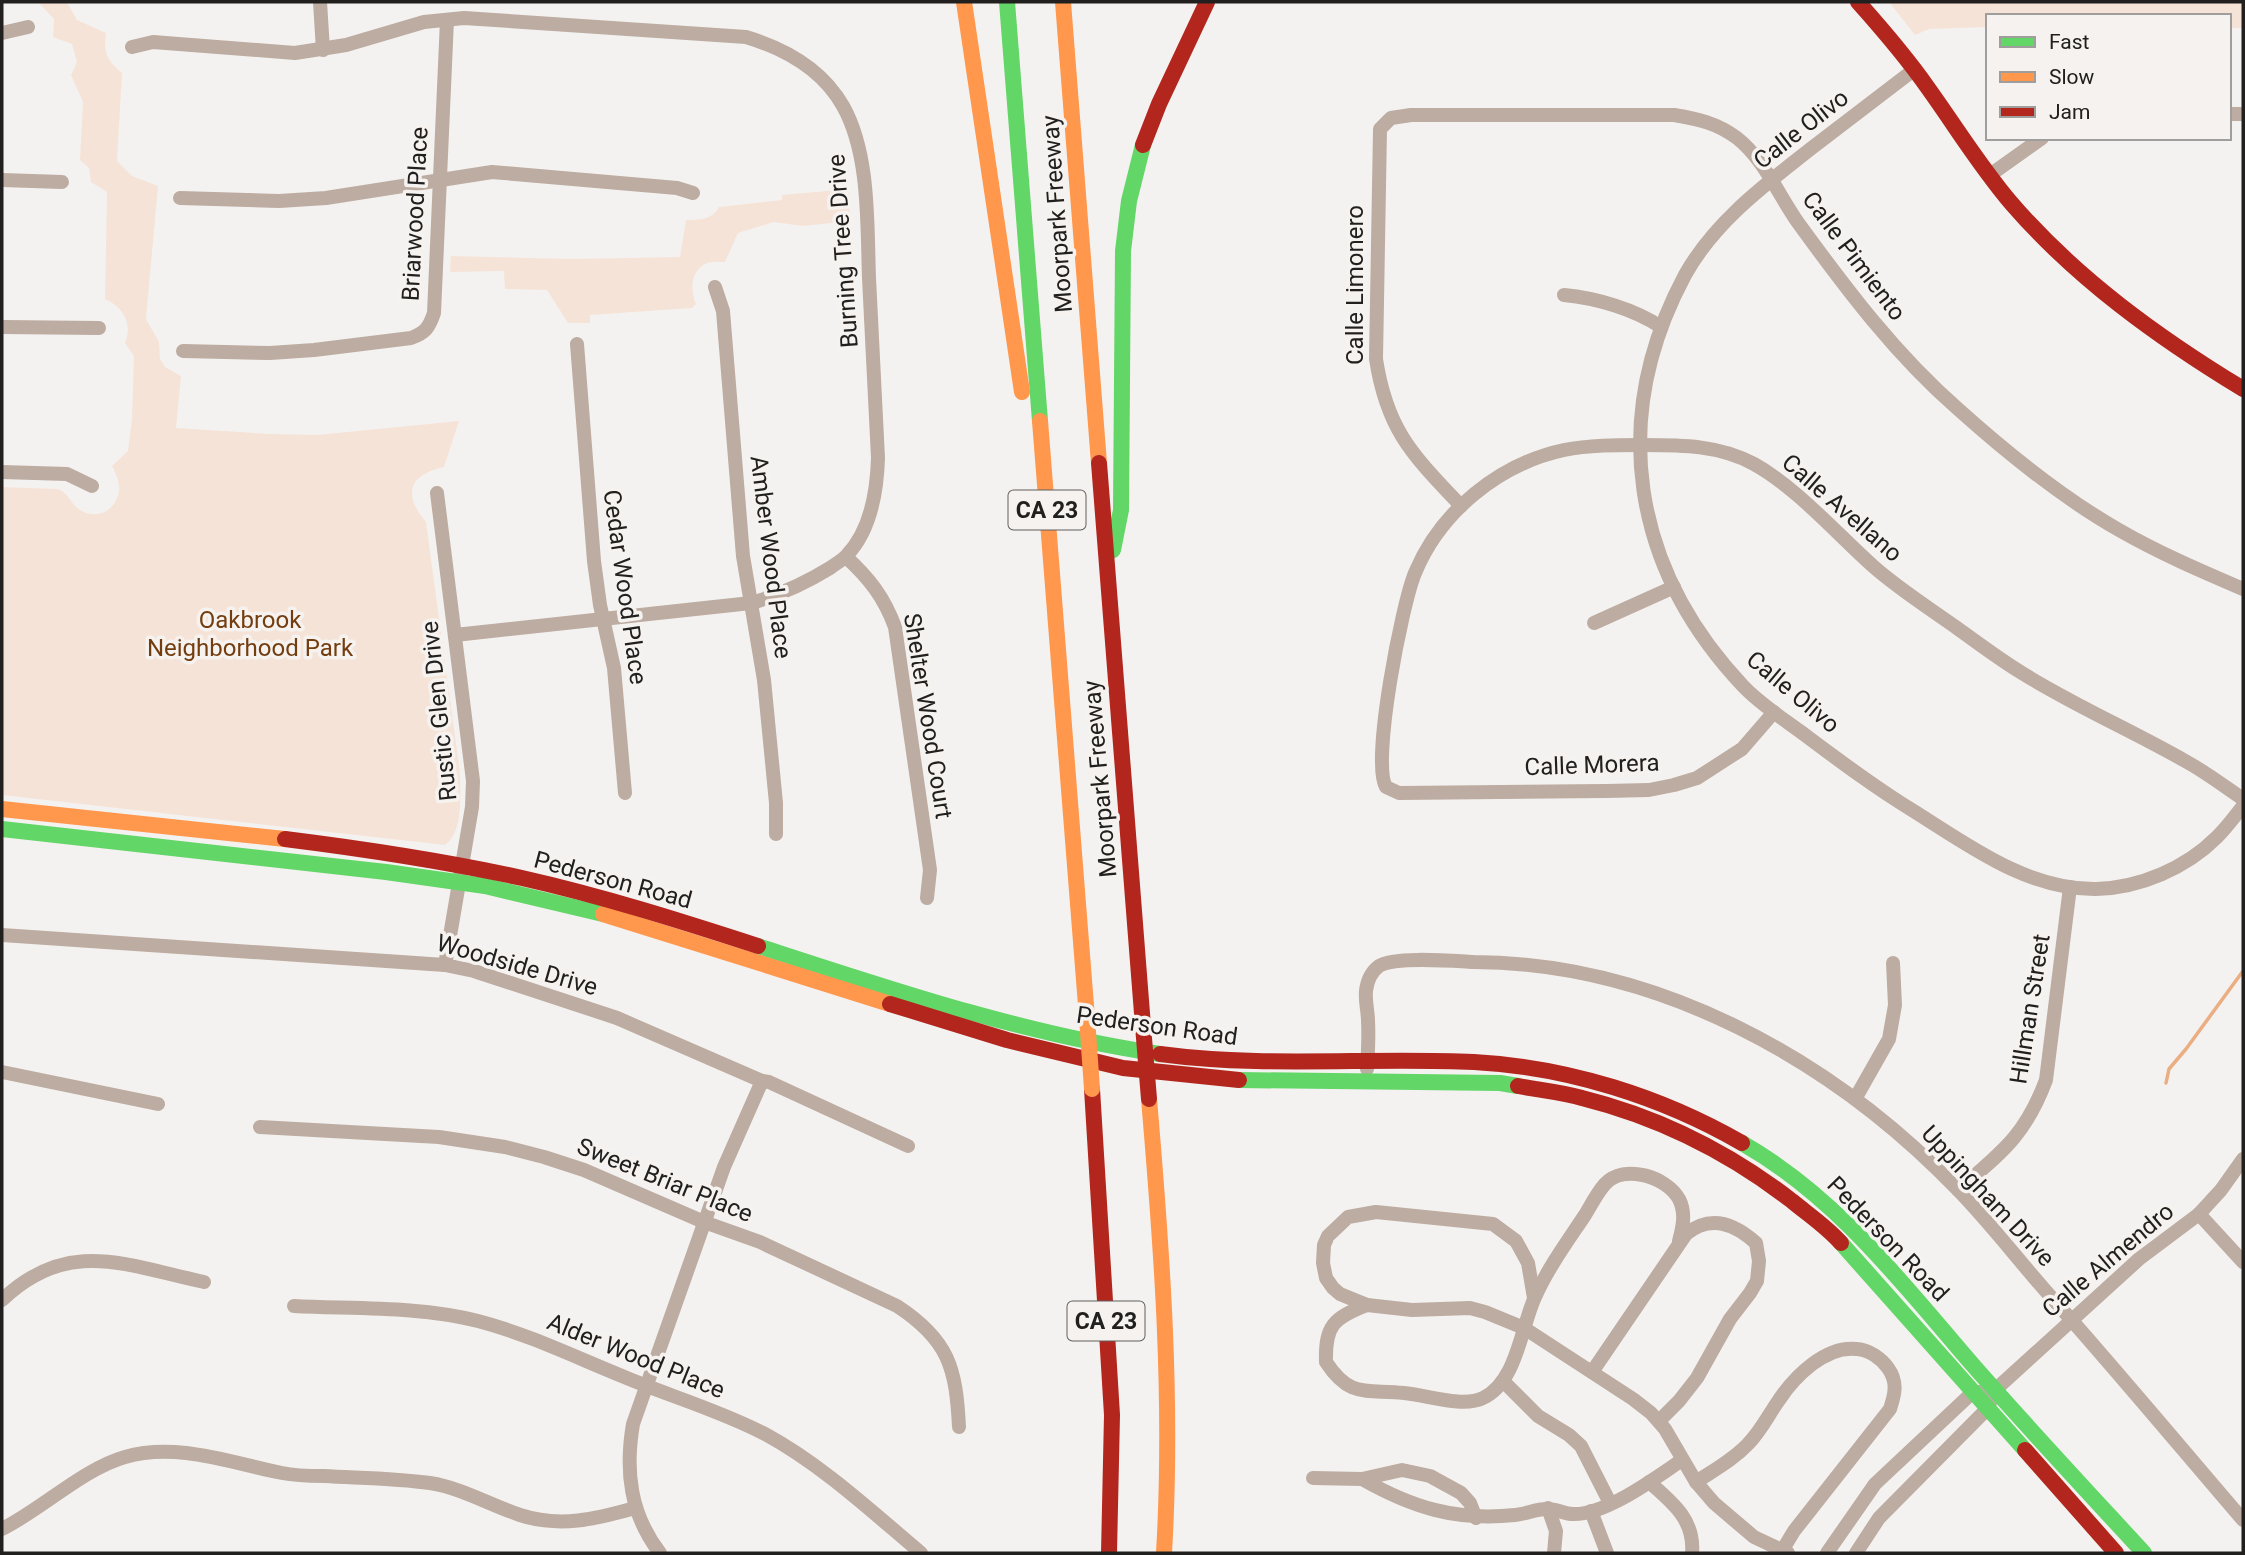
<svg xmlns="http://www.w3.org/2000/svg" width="2245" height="1555" viewBox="0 0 2245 1555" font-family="Roboto,sans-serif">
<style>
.green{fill:#f6e3d7}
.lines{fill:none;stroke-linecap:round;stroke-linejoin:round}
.stream{stroke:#eaae82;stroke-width:3.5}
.street{stroke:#bdaca1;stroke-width:14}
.fast{stroke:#63d668;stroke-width:16}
.slow{stroke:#ff974d;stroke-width:16}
.jam{stroke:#b3261e;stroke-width:16}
.slow-bridge{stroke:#ff974d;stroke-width:16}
.jam-bridge{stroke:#b3261e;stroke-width:16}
.labels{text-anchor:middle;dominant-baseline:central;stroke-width:7;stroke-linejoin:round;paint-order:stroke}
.shield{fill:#f5f2ef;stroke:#615f5d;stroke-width:2}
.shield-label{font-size:23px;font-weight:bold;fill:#21201f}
.street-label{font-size:24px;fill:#21201f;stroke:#f5f2ef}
.park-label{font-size:24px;fill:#743d0f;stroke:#f5f2ef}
</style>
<rect width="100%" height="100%" fill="#f4f2f0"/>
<g class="green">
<path d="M 38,2 L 67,2 L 77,20 L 106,33 C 103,53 107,60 122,73 L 117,161 L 132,176 L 158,186 L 146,319 L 159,342 L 160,359 L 165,367 L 181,376 L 176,428 L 271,434 L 317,435 L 459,421 L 444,467 C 408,475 403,495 426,522 L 460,773 C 460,794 464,832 445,845 L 2,795 L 2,487 L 58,489 C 68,493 70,501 77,508 C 90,518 107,516 115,502 C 123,489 118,478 112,466 L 128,451 L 132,418 L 134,356 L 125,343 C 133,323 123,307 105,299 L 107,192 L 91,182 L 89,168 L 80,160 L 83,102 L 71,75 L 77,62 L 72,44 L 53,37 L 54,19 Z"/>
<path d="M 1889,2 L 2243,2 L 2243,28 L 2229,28 L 2229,16 L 1988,16 L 1988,27 L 1929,29 L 1915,35 Z"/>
<path d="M 849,189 L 850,221 L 803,226 L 774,222 L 738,233 L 725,262 C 719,262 712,261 707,263 C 690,271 690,290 696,304 L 692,308 L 590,315 L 590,323 L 568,323 L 547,290 L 505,289 L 504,271 L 450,272 L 451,256 L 574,259 L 680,257 L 686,220 C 699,220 712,220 719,207 L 782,200 L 782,195 Z"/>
</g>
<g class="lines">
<path class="stream" d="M 2166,1083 L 2169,1069 L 2186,1049 L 2243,971"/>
<g class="street">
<path d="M 320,2 L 323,50"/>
<path d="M 2,33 L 28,27"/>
<path d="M 132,47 L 153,42 L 295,53 L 346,45 L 424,22 L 464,18 L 746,37 C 786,49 822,69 843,106 C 870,154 867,224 869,278 C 872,338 875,398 878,458 C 877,491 871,530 847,555 C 843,560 835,564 830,568 C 804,584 780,595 751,603 L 455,635"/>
<path d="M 1915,69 C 1881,95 1847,121 1813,147 C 1766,184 1715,221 1685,275 C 1608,419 1632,568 1743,686 C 1760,704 1782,718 1801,732 C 1837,759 1874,787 1912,810 C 1968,845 2027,890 2096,889 C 2140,888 2186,868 2217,837 C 2227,827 2235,816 2243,806"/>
<path d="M 2229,114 L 2243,114"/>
<path d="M 1990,175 L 2042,138"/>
<path d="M 2,180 L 62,182"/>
<path d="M 180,198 L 279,201 L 326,198 L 492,172 L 677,188 L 693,193"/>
<path d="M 715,287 L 723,311 L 743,556 L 764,680 L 776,803 L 776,834"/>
<path d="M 1564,295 C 1596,298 1634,309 1661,327"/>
<path d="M 2,327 L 99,328"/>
<path d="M 577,344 L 594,561 L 600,605 L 614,668 L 625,793"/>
<path d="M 183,351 L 270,353 L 314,350 L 411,338 C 425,333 429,328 434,313 L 447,20"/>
<path d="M 2,472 L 67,474 L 92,486"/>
<path d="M 437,493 L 473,781 L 472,807 L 445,965"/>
<path d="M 1461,506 C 1413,455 1387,431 1376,359 L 1380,129 L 1391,118 L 1411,115 L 1674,115 C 1698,119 1717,123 1737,138 C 1764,159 1779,196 1799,224 C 1847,290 1896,355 1958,409 C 2007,453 2061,497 2119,530 C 2159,553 2201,571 2243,589"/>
<path d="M 846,557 C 869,578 884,597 895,627 L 930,870 L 927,898"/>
<path d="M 1594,623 L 1674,587"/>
<path d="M 1774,712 L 1742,749 L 1697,778 L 1674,785 L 1649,790 L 1606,791 L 1399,793 L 1386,787 C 1371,762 1402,604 1415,573 C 1440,512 1499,464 1564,450 C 1589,445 1616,445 1642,445 C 1682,445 1719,445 1754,464 C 1796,487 1837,534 1874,567 C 1899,589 1929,608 1957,628 C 1978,643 1999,659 2022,673 C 2075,706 2133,731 2187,762 C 2207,773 2225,787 2243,799"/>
<path d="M 2,935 L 445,965 L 474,971 L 617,1018 L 762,1081 L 769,1082 L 908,1146"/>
<path d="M 1367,1069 C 1368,1053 1369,1037 1368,1021 C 1368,1012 1365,1001 1366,991 C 1367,982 1371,972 1379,966 C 1394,956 1454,961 1474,962 C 1658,963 1832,1059 1958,1190 C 1994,1227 2025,1269 2060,1307 C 2122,1377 2182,1449 2243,1520"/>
<path d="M 2,1072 L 158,1104"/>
<path d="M 1855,1099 L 1889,1039 L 1895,1005 L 1893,963"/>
<path d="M 260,1127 L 439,1137 L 505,1147 L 544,1157 L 584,1170 L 704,1222 L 760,1242 L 897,1306 C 949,1340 956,1368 959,1427"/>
<path d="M 1958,1190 C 2002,1152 2025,1136 2046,1080 L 2070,887"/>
<path d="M 2199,1214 L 2243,1262"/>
<path d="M 1534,1298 L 1528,1263 L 1516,1241 L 1493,1224 L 1376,1212 L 1348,1217 L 1328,1236 L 1324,1245 L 1323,1263 L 1326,1278 L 1333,1288 L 1340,1294 L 1367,1305 L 1412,1310 L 1470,1308 L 1485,1312 L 1524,1328 L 1633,1399 L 1651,1413 L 1665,1429 L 1696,1482 L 1714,1503 L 1754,1537 L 1788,1553"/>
<path d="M 2,1300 C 68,1237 125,1265 204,1282"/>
<path d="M 1367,1305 C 1333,1318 1325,1326 1326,1362 C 1350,1399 1367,1389 1404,1393 C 1427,1395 1463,1408 1483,1398 C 1517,1382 1521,1327 1535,1297 C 1548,1268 1567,1242 1585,1215 C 1591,1205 1597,1193 1605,1184 C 1624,1163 1667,1177 1679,1199 C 1686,1213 1683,1226 1679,1241"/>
<path d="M 294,1306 C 354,1309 419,1306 478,1321 C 528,1334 575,1357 622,1376 C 669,1396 719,1410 765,1434 C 822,1465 871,1511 921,1553"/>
<path d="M 1592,1372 L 1686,1234 C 1711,1214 1735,1224 1756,1243 L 1759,1261 L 1757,1281 L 1750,1293 L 1730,1319 L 1697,1378 L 1679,1401 L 1659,1421"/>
<path d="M 1503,1381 L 1538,1416 L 1569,1435 L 1581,1446 L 1610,1503"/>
<path d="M 1313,1478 L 1362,1479 L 1402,1470 L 1430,1476 L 1461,1493 L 1470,1503 L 1476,1518"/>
<path d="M 1362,1479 C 1413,1508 1456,1521 1515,1515 C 1526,1514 1536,1509 1546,1509 C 1555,1508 1564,1514 1573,1514 C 1606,1515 1655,1478 1682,1460"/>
<path d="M 1649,1482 C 1672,1502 1695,1520 1692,1553"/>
<path d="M 1696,1482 C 1714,1470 1733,1460 1748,1444 C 1761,1431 1769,1414 1779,1400 C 1795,1376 1826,1345 1857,1349 C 1869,1350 1881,1358 1888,1368 C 1898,1382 1895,1394 1890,1409 L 1794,1531 L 1782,1551"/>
<path d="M 1548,1508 L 1556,1531 L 1554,1553"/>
<path d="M 1591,1511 L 1607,1553"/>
<path d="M 2,1529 C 42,1509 83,1469 125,1457 C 177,1442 231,1463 282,1473 C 296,1476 310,1476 324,1476 C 359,1478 395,1478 430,1483 C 462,1488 490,1505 520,1515 C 560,1528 596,1519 635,1508"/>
<path d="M 660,1553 C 630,1514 625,1471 633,1424 L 724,1167 L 762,1081"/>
<path d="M 1827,1553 L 1875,1484 L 1973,1392 L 1980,1392"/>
<path d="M 1856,1553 L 1879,1518 L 1988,1408 L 1995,1390 L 2139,1259 L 2199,1214 L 2221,1190 L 2243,1159"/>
</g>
<g class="fast">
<path d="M 1007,2 L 1040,421"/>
<path d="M 1113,550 L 1121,510 L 1123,251 L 1129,201 L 1143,145"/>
<path d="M 2,829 L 386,872 L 485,886 L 603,914"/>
<path d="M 758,946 C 890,989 1023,1034 1160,1054"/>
<path d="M 1239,1080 L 1500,1083 L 1518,1086"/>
<path d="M 1742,1143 C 1837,1197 1902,1283 1972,1364 C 2028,1428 2086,1490 2144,1553"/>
<path d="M 1841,1243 L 2025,1450"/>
</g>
<g class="slow">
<path d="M 964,2 L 1022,392"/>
<path d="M 1063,2 L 1099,463"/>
<path d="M 1040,421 L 1087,1018"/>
<path d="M 2,809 L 285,839"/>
<path d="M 603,914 L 890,1004"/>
<path d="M 1149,1099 C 1162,1251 1173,1401 1164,1553"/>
</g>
<g class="jam">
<path d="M 1858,2 C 1883,30 1907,58 1928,88 C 1956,127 1981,168 2012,204 C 2077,279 2159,338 2243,389"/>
<path d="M 1143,145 L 1159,104 L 1207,2"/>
<path d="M 1099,463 L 1143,1026"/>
<path d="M 285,839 C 365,849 444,861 522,878 C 602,896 681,921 758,946"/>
<path d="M 890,1004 L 1007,1040 L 1123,1068 L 1239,1080"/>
<path d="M 1160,1054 C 1265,1068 1370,1057 1474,1062 C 1568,1067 1662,1097 1742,1143"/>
<path d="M 1518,1086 C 1539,1090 1561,1092 1582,1098 C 1658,1117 1730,1153 1792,1201 C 1809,1215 1827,1227 1841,1243"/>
<path d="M 1092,1089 L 1112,1415 L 1109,1553"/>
<path d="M 2025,1450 L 2116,1553"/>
</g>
<path class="slow-bridge" d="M 1087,1018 L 1092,1089"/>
<path class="jam-bridge" d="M 1143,1026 L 1149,1099"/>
</g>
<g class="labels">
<g class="shield">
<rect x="1008.5" y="490.5" width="77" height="39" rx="5"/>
<rect x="1067.5" y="1301.5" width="77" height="39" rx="5"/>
</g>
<g class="shield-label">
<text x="1047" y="510">CA 23</text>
<text x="1106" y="1321">CA 23</text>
</g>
<g class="street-label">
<text transform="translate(1801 129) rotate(-38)">Calle Olivo</text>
<text transform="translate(415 214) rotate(-87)">Briarwood Place</text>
<text transform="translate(1057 214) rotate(-94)">Moorpark Freeway</text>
<text transform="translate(843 251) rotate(-94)">Burning Tree Drive</text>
<text transform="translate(1854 256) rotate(53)">Calle Pimiento</text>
<text transform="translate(1355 285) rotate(-90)">Calle Limonero</text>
<text transform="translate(1842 508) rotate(41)">Calle Avellano</text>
<text transform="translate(771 557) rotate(83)">Amber Wood Place</text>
<text transform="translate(625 587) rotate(82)">Cedar Wood Place</text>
<text transform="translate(1793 692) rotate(40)">Calle Olivo</text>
<text transform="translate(439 711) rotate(-96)">Rustic Glen Drive</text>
<text transform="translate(928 716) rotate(81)">Shelter Wood Court</text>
<text transform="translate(1592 765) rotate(-2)">Calle Morera</text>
<text transform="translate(1100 779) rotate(-95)">Moorpark Freeway</text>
<text transform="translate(613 880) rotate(15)">Pederson Road</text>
<text transform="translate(517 965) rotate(16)">Woodside Drive</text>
<text transform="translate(2030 1009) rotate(-81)">Hillman Street</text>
<text transform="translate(1157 1026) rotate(8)">Pederson Road</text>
<text transform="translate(665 1180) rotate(22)">Sweet Briar Place</text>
<text transform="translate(1988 1196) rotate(47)">Uppingham Drive</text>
<text transform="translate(1888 1239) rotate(46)">Pederson Road</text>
<text transform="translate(2108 1260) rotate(-40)">Calle Almendro</text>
<text transform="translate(636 1356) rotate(22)">Alder Wood Place</text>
</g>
<g class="park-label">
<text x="250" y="620">Oakbrook<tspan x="250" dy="28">Neighborhood Park</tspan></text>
</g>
</g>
<rect width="2245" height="1555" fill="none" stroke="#21201f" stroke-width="7"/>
<rect x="1986" y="14" width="245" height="126" fill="#f5f2ef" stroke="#a09e9c" stroke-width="2"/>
<rect x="2000" y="37" width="35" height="10" fill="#63d668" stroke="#a09e9c" stroke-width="2"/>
<text x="2049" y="49" font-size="21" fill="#21201f">Fast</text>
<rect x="2000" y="72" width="35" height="10" fill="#ff974d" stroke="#a09e9c" stroke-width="2"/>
<text x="2049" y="84" font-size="21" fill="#21201f">Slow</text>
<rect x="2000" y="107" width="35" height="10" fill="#b3261e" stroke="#a09e9c" stroke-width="2"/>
<text x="2049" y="119" font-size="21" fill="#21201f">Jam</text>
</svg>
